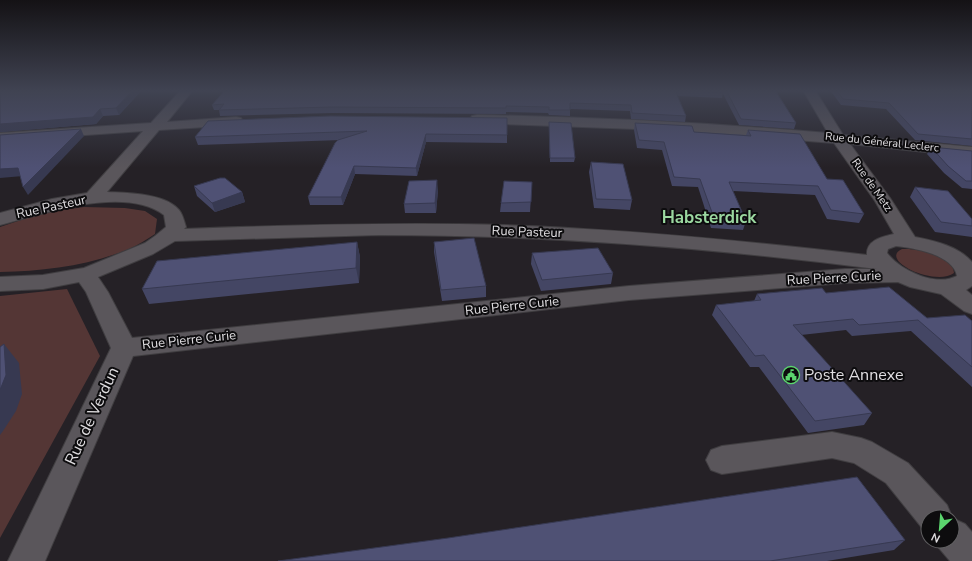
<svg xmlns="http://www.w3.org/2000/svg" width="972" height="561" viewBox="0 0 972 561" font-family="'Nunito Sans',sans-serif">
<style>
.green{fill:#543635}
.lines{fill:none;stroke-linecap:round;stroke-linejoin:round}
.minor-casing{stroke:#403e41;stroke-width:2}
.minor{fill:#5a565b;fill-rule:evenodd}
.wall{fill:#444664}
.shaded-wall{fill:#373951}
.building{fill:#4f5174;stroke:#373951}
.labels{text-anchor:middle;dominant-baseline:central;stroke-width:4;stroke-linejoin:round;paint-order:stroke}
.far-street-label{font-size:11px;fill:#e0dee1;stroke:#0d0c0e}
.street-label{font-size:13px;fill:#e0dee1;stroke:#0d0c0e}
.near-poi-label{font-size:16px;fill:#e0dee1;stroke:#0d0c0e;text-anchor:start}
.near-street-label{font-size:16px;fill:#e0dee1;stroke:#0d0c0e}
.district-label{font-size:17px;font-weight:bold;fill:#9bd8a0;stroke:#0d0c0e}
</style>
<rect width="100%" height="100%" fill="#252126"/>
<g class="green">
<path d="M 84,207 L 125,208 L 145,211 L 157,219 L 155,234 C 147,239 138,245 129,249 C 87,266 45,271 0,272 L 0,227 L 42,213 Z"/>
<path d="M 902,249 C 917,248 953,255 954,273 C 935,287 878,260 902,249 Z"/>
<path d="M 67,289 L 100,356 L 0,538 L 0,296 Z"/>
</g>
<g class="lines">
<g class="minor-casing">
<g id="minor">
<path d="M 181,90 L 193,90 L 167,122 L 236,117 L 241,118 L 243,121 L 241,124 L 236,125 L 159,130 L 107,192 C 127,193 165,193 179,210 C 183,215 184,221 186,227 L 184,229 C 291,225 398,222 504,225 C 626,229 747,241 867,255 C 866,240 882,237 894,234 L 875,201 L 834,143 L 663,130 L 477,123 L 472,122 L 470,119 L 472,116 L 477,115 C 594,117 711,123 828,133 L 803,90 L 815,90 L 843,135 L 972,147 L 972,157 L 850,144 L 890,198 L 915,237 C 935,241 958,246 972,262 L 972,286 L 966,290 L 972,295 L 972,314 L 964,311 L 941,294 L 910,287 L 898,282 L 845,283 L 629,300 L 133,356 L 45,561 L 8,561 L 111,348 L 86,292 L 79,282 L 43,289 L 0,291 L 0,277 L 43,275 L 84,268 L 145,243 L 155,236 L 166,227 L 164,215 C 124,185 44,214 0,225 L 0,213 L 52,199 L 87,193 L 143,131 L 0,141 L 0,133 L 151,123 ZM 379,235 C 546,235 712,248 877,269 L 845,269 L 629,286 L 132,338 L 108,292 L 98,277 L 153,254 L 175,241 ZM 896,246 C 915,248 953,255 957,276 C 936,287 901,271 887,253 L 888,249 Z"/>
<path d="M 832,432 L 861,438 L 872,442 L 908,463 L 947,505 L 952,517 L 928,517 L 928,531 L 923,529 L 886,483 L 854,463 L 832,458 L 722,474 L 711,470 L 706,460 L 711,450 L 722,446 Z"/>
<path d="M 952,518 L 965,524 L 972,532 L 972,561 L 950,561 L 939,548 L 936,541 L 952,541 Z"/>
</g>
</g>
<use href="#minor" class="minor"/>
</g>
<g class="wall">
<path d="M 0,90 L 142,90 L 119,115 L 103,116 L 96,124 L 0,132 Z"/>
<path d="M 225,90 L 721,90 L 723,93 L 722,98 L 677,96 L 686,116 L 685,122 L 631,119 L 630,111 L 570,109 L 570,116 L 549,115 L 548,113 L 506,112 L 506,114 L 333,113 L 220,116 L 219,110 L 214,110 L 212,105 Z"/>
<path d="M 721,90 L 775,90 L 796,123 L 794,129 L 739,125 Z"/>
<path d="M 830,90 L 972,90 L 972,146 L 915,140 L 886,109 L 841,105 Z"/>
<path d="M 208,121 L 507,135 L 507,143 L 426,142 L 417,176 L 355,174 L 343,205 L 310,205 L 308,197 L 341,140 L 198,145 L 195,137 Z"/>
<path d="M 549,122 L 575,158 L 574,162 L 550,162 Z"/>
<path d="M 635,123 L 694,132 L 746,135 L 748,130 L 827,179 L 864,214 L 859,223 L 827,219 L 815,195 L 733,191 L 746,221 L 743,230 L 711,228 L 698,187 L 672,186 L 662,150 L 637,148 L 634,130 Z"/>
<path d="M 931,147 L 972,151 L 972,189 L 962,188 L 944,173 L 927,154 Z"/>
<path d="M 591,162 L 632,200 L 630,210 L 594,208 L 589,172 Z"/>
<path d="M 532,182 L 530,212 L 500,212 L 501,203 Z"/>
<path d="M 194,186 L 242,192 L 245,202 L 215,212 L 197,196 Z"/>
<path d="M 915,187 L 972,219 L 972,237 L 935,232 L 910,197 Z"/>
<path d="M 438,190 L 436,213 L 405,213 L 404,204 Z"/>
<path d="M 357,242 L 360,257 L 359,283 L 149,304 L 142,289 Z"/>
<path d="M 434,242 L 486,286 L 486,297 L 442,301 L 434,252 Z"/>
<path d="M 532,253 L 613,273 L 611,284 L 541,291 L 531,264 Z"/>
<path d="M 826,293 L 927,318 L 972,321 L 972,387 L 911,331 L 852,336 L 846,330 L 801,335 L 872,413 L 864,425 L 808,433 L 759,367 L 750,367 L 712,315 L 716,305 L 754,301 L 757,294 Z"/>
<path d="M 905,540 L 894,550 L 827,561 L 278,561 Z"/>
</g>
<g class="shaded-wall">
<path d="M 133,90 L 142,90 L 119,115 L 116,108 Z"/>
<path d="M 100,109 L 103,116 L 96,124 L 0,132 L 0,124 Z"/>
<path d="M 81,129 L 84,136 L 28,195 L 23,187 Z"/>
<path d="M 426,134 L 426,142 L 417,176 L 416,168 Z"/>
<path d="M 354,166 L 355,174 L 343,205 L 341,197 Z"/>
<path d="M 18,168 L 23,176 L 0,178 L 0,169 Z"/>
<path d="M 437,180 L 438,190 L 436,213 L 435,203 Z"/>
<path d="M 242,192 L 245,202 L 215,212 L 212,203 Z"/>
<path d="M 357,242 L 360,257 L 359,283 L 356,268 Z"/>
<path d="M 4,344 L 19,363 L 22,394 L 16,411 L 3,431 L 0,435 L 0,390 Z"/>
</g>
<g class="building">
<path d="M 0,90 L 133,90 L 116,108 L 100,109 L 93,117 L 0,124 Z"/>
<path d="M 225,90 L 721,90 L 723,93 L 675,90 L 686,116 L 632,113 L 631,105 L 570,103 L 570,110 L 549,110 L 549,107 L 506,106 L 506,108 L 332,107 L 219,110 L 224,104 L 212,105 Z"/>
<path d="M 726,90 L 775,90 L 796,123 L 741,119 Z"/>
<path d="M 836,90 L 972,90 L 972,139 L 918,134 L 889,103 L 843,99 Z"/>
<path d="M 330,116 L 507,118 L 507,135 L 426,134 L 416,168 L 354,166 L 341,197 L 308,197 L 335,143 L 338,140 L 367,131 L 195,137 L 208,121 Z"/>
<path d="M 549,122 L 571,123 L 575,158 L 550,158 Z"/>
<path d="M 635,123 L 692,126 L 694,132 L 751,136 L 748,130 L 800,134 L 827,179 L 843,180 L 864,214 L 831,210 L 818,186 L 729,182 L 746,221 L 714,218 L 700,179 L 674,177 L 664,142 L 639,140 Z"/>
<path d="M 81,129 L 23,187 L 18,168 L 0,169 L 0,135 Z"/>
<path d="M 931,147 L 972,151 L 972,181 L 966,181 L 948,166 Z"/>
<path d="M 591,162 L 623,164 L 632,200 L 596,199 Z"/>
<path d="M 220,178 L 225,178 L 242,192 L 212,203 L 194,186 Z"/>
<path d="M 437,180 L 435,203 L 404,204 L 409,181 Z"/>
<path d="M 504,181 L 532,182 L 531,202 L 501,203 Z"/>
<path d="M 915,187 L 948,191 L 972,219 L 972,226 L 941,222 Z"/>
<path d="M 474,238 L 486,286 L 441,290 L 434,242 Z"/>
<path d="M 357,242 L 356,268 L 142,289 L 157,261 Z"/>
<path d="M 598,248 L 613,273 L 542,280 L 532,253 Z"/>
<path d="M 889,287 L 927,318 L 965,315 L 972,321 L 972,367 L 918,320 L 859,325 L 853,319 L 793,325 L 872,413 L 815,421 L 764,355 L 755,356 L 716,305 L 761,300 L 757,294 L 822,288 L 826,293 Z"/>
<path d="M 4,344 L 6,375 L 0,390 L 0,347 Z"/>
<path d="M 857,477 L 905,540 L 770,561 L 278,561 L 448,538 Z"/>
</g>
<linearGradient id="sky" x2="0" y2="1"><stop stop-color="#141215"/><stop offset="0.54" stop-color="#404352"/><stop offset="1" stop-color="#404352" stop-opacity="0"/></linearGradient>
<rect width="972" height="168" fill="url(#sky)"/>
<defs>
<g id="civic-ring" transform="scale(0.9)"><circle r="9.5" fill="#0d0c0e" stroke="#5bd56e" stroke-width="1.5"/><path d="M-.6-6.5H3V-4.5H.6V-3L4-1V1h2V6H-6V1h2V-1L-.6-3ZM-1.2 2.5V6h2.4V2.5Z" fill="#5bd56e"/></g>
</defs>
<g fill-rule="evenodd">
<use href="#civic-ring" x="791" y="375"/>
</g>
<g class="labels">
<g class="far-street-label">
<text transform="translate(882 142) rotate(6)">Rue du Général Leclerc</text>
<text transform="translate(872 185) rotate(55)">Rue de Metz</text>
</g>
<g class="street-label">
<text transform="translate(51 207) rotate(-12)">Rue Pasteur</text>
<text transform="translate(527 232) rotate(2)">Rue Pasteur</text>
<text transform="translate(834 278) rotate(-3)">Rue Pierre Curie</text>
<text transform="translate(512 306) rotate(-6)">Rue Pierre Curie</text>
<text transform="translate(189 340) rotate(-6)">Rue Pierre Curie</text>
</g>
<g class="near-poi-label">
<text x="804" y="375">Poste Annexe</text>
</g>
<g class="near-street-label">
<text transform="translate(92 416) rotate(-65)">Rue de Verdun</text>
</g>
<g class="district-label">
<text x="709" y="217">Habsterdick</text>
</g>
</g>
<g transform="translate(940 529) rotate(206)"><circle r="19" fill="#0d0c0e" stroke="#616062"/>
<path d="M0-3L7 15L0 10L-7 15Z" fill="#5bd56e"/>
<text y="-6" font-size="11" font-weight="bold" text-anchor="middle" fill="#e0dee1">N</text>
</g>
</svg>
